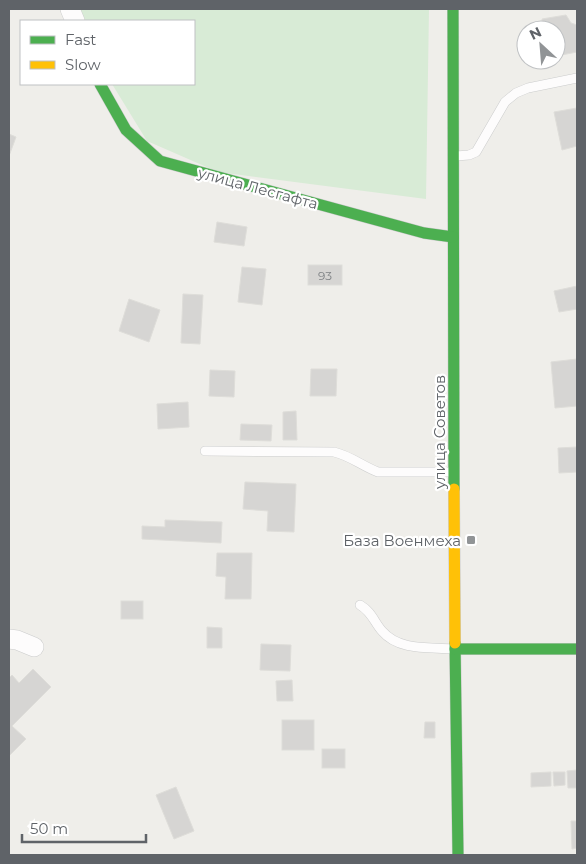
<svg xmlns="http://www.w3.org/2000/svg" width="586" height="864" viewBox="0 0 586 864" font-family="Montserrat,sans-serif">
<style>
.green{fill:#d8ebd6}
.building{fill:#d6d5d3;stroke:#deddd9}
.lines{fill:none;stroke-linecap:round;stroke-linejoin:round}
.lane-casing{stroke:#cbcccc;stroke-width:10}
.street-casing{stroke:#cbcccc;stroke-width:20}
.fast-casing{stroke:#cacacb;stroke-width:12}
.slow-casing{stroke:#cacacb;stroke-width:12}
.lane{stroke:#fdfcfc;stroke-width:9}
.street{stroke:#fdfcfc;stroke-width:19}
.fast{stroke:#4caf50;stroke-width:11}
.slow{stroke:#ffc107;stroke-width:11}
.poi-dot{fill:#919496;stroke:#fff;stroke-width:2}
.labels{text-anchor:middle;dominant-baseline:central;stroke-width:4.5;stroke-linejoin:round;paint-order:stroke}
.number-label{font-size:12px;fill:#7e8184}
.street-label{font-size:15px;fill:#5f6368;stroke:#fff}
.poi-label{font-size:15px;fill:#5f6368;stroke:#fff;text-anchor:end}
</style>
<rect width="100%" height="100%" fill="#efeeea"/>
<path class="green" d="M 77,9 L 429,9 L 426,199 L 218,172 L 147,141 L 112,84 L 194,84 L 194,21 L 82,21 Z"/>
<g class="building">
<path d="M 566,15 L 571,23 L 577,25 L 577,52 L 556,56 L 556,30 L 543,30 L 542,19 Z"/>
<path d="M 577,108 L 577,146 L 562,150 L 554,112 Z"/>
<path d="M 9,134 L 16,137 L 9,156 Z"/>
<path d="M 217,222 L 247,227 L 244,246 L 214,242 Z"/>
<rect x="308" y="265" width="34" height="20"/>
<path d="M 242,267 L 266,269 L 262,305 L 238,302 Z"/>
<path d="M 577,286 L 577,309 L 559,312 L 554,291 Z"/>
<path d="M 183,294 L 203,295 L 200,344 L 181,343 Z"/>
<path d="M 129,299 L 160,310 L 149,342 L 119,331 Z"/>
<path d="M 577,359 L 577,406 L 555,408 L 551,362 Z"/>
<path d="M 311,369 L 337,369 L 336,396 L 310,396 Z"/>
<path d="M 210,370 L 235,371 L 234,397 L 209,396 Z"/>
<path d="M 188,402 L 189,427 L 158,429 L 157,404 Z"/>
<path d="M 296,411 L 297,440 L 283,440 L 283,412 Z"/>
<path d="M 241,424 L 272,425 L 271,441 L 240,440 Z"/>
<path d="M 577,447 L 577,472 L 559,473 L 558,448 Z"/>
<path d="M 245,482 L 296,484 L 294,532 L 267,531 L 268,511 L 243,509 Z"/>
<path d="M 165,520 L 222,522 L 221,543 L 142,539 L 142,526 L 165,527 Z"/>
<path d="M 217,553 L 252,553 L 251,599 L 225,599 L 226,577 L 216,576 Z"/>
<rect x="121" y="601" width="22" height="18"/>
<path d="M 207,627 L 222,628 L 222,648 L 207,648 Z"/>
<path d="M 261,644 L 291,645 L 290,671 L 260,670 Z"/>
<path d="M 33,669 L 51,687 L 12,726 L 26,739 L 9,756 L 9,678 L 12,675 L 19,683 Z"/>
<path d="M 292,680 L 293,701 L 277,701 L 276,681 Z"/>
<rect x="282" y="720" width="32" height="30"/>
<path d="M 425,722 L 435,722 L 435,738 L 424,738 Z"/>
<rect x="322" y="749" width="23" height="19"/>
<path d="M 577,770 L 577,788 L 568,788 L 567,771 Z"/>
<path d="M 551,772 L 551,786 L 531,787 L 531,773 Z"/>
<path d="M 553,772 L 565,772 L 565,785 L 554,786 Z"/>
<path d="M 176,787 L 194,831 L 174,839 L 156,795 Z"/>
<path d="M 571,821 L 577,821 L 577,848 L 572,849 Z"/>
</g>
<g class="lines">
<g class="lane-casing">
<g id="lane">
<path d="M 456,156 L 469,155 L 476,152 L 505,102 L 516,93 L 528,88 L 577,78"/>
<path d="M 205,451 L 334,452 C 351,456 362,466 378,472 L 452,472"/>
<path d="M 360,605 C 372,612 374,622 382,631 C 399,651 429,647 452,649"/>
</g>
</g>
<g class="street-casing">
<g id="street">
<path d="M 70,9 L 75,21"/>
<path d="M 9,639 L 17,640 L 34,647"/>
</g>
</g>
<g class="fast-casing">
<g id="fast">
<path d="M 453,9 L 454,489"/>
<path d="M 100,84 L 126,130 L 160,161 L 424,233 L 453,237"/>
<path d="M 455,643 L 458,855"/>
<path d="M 455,649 L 577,649"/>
</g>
</g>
<g class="slow-casing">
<path id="slow" d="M 454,489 L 455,643"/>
</g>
<use href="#lane" class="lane"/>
<use href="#street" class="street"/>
<use href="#fast" class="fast"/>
<use href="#slow" class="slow"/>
</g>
<rect class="poi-dot" x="466" y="535" width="10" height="10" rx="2.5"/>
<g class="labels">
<g class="number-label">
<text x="325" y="275">93</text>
</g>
<g class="street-label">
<text transform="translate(258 188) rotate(15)">улица Лесгафта</text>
<text transform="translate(439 432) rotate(-90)">улица Советов</text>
</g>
<g class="poi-label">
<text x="461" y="540">База Военмеха</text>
</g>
</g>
<rect width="586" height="864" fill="none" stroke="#5f6368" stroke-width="20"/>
<rect x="20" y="20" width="175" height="65" fill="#ffffff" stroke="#bfc1c3"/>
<rect x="30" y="36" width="25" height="8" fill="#4caf50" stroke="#bfc1c3"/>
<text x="65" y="45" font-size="15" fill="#5f6368">Fast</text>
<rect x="30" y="61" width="25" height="8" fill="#ffc107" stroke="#bfc1c3"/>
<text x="65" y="70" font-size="15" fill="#5f6368">Slow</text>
<g transform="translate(541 45) rotate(334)"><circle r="24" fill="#ffffff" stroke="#bfc1c3"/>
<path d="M0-4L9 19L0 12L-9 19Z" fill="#919496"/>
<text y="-8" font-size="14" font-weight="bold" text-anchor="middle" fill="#5f6368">N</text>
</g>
<path d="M22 834v8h124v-8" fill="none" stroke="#5f6368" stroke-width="2.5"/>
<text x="30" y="834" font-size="15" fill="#5f6368" stroke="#ffffff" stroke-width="4" paint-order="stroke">50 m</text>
</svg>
